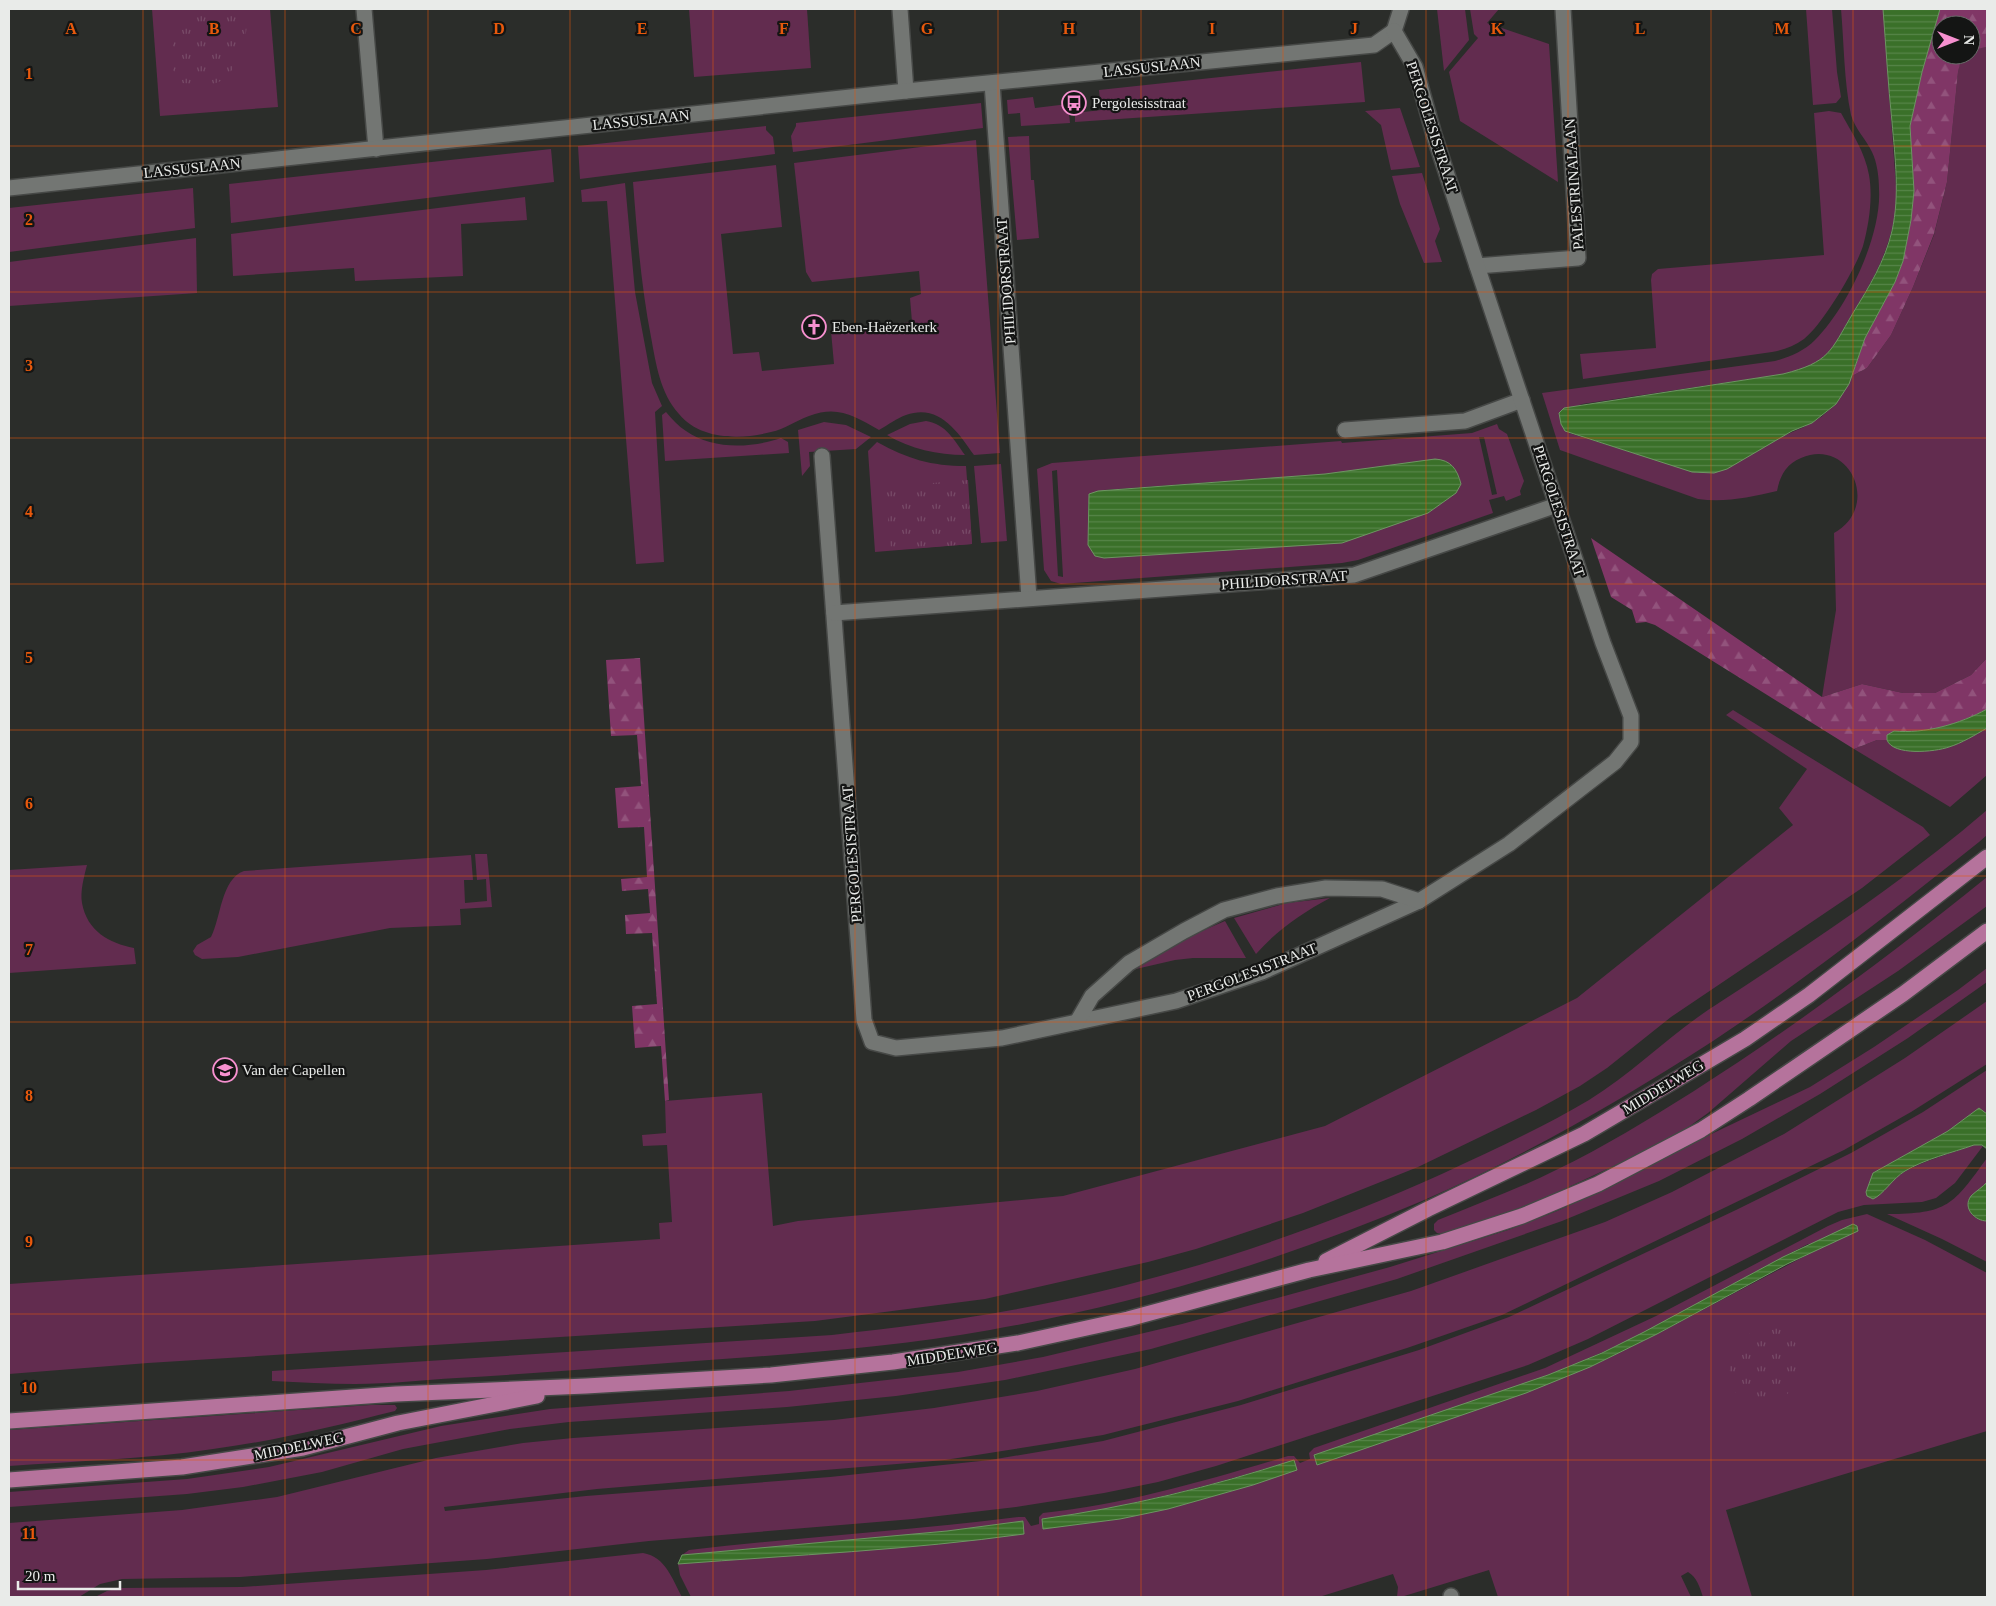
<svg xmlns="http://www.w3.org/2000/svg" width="1996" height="1606" viewBox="0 0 1996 1606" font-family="Georgia,serif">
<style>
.grass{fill:#622c4f;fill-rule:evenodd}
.forest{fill:url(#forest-firs)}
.park{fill:url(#park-tufts)}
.water{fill:url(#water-rules);stroke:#6e9563}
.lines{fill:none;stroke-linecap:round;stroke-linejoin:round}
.minor-casing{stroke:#464846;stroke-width:18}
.major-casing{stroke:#464846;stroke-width:18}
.minor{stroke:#737673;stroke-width:15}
.major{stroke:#b5739c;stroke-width:15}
.grid{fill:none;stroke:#e8590c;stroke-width:1;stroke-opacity:0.55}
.labels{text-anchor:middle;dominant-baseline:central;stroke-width:4.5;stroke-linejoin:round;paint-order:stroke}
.street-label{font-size:15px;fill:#e9ebe9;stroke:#141514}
.poi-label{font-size:15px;fill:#e9ebe9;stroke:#141514;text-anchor:start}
.grid-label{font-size:16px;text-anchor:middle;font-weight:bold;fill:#e8590c;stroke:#141514;stroke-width:4.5;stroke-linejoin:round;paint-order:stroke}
</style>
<defs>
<pattern id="forest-firs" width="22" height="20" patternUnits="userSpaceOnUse" patternTransform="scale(1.25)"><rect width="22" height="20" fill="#803666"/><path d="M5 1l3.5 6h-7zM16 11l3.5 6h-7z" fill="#92537c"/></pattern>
<pattern id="park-tufts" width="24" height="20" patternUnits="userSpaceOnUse" patternTransform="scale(1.25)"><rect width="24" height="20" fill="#622c4f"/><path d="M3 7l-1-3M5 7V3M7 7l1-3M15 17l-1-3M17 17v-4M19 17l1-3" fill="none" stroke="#784b68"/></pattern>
<pattern id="water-rules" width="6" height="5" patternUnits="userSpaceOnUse" patternTransform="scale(1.25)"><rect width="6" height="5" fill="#3a7029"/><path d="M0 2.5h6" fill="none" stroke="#568548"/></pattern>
</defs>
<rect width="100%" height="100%" fill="#2b2d2a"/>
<g class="grass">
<path d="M 152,9 L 270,9 L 278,107 L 160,116 Z"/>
<path d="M 689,9 L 807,9 L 811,68 L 694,77 Z"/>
<path d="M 1437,9 L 1465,9 L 1469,40 L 1444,71 Z"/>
<path d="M 1470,9 L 1499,9 L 1487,23 L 1549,44 L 1558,182 L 1460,121 L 1449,72 L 1478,38 L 1474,34 Z"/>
<path d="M 1806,9 L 1832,9 L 1837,72 L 1841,97 L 1836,103 L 1813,105 Z"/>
<path d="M 1841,9 L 1883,9 L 1897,200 C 1892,249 1873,280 1848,321 C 1840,335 1833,352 1819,361 C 1808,369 1795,371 1783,374 L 1582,404 L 1559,413 L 1561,424 L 1569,433 L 1698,473 L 1804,427 L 1821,417 L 1836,404 L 1852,376 L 1867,368 L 1891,335 L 1913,287 L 1934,235 L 1947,182 L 1958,72 L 1961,55 L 1971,55 L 1972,49 L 1987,47 L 1987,658 L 1971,675 L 1935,693 L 1903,693 L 1862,684 L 1822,697 L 1836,610 L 1834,533 C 1882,506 1849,437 1801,458 C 1786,464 1780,476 1777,491 C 1750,497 1725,503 1698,499 L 1560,450 L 1542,393 L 1775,361 C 1790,357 1804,351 1815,340 C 1848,307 1882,235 1879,189 C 1879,177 1877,162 1872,152 C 1866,139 1855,129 1851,115 C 1844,82 1844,43 1841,9 Z"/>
<path d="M 1361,62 L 1365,102 L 1075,122 L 1075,113 L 1101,110 L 1099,90 Z"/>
<path d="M 1033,97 L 1035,108 L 1068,104 L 1070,123 L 1021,126 L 1020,113 L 1008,114 L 1007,100 Z"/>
<path d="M 981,103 L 983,128 L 793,152 L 791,136 L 796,126 L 796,123 Z"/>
<path d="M 1400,108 L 1420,167 L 1391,170 L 1381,125 L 1365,111 Z"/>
<path d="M 1829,111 L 1841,113 C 1852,133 1865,152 1869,175 C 1873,198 1869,224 1863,246 C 1855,270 1823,324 1804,339 C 1794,346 1784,350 1772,352 L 1583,379 L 1580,354 L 1656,348 L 1651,280 L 1652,274 L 1658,269 L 1824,255 L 1814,113 Z"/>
<path d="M 766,126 L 766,130 L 773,137 L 775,154 L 580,179 L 578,146 Z"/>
<path d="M 1029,136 L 1031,180 L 1034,180 L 1039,238 L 1017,240 L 1008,137 Z"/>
<path d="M 976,140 L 1000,453 L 974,455 C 958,432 939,403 906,415 C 897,418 888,425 879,430 C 854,416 838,405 809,416 C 795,421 785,429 771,432 C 741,440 700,440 679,414 C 660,393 656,364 651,337 C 641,285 637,234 633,182 L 776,165 L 782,227 L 721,234 L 733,354 L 759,352 L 762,371 L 834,364 L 831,331 L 912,322 L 910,298 L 921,294 L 919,271 L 812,282 L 806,272 L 794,163 Z"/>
<path d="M 551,149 L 554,182 L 231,223 L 229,184 Z"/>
<path d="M 1422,173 L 1440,229 L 1435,241 L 1442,262 L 1424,263 L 1400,204 L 1392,176 Z"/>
<path d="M 625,183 L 635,292 L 652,383 L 662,406 L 655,412 L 664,562 L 636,564 L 607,201 L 582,202 L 581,190 Z"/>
<path d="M 193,188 L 195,228 L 9,252 L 9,208 Z"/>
<path d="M 525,197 L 527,220 L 461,224 L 463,276 L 355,281 L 354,268 L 233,276 L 231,234 Z"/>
<path d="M 196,238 L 197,293 L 9,306 L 9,262 Z"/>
<path d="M 666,412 C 672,419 678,426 686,431 C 712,450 752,448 781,438 L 788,442 L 789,453 L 665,461 L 662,415 Z"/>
<path d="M 926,421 C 946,424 954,440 965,455 C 937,455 911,449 887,435 L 910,424 Z"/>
<path d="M 824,422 L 846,425 L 871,437 L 856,449 L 809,452 L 810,466 L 802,476 L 798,430 Z"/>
<path d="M 1497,424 L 1499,429 L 1507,434 L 1524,481 L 1520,491 L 1521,495 L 1506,501 L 1504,496 L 1489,500 L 1493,513 L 1358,560 L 1342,563 L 1061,584 L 1051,581 L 1044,570 L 1037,469 L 1052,463 L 1341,441 L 1342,443 L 1472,433 ZM 1479,437 L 1484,437 L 1497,494 L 1492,495 ZM 1429,460 L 1088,545 L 1088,504 L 1104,490 L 1325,474 ZM 1057,470 L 1063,576 L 1063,577 L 1058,576 L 1052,471 Z"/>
<path d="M 877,442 C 908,459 931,466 966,466 L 972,544 L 875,552 L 868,451 Z"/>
<path d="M 1001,464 L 1007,541 L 981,543 L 974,466 Z"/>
<path d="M 1733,710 L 1923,827 L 1930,835 L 1862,888 L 1671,1017 L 1607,1068 L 1580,1086 L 1536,1110 L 1418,1167 L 1303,1213 L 1196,1249 L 1148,1262 L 985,1299 L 815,1321 L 148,1363 L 9,1374 L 9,1284 L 660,1239 L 659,1223 L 672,1222 L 667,1145 L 643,1146 L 642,1135 L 666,1133 L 665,1101 L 762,1093 L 773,1226 L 798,1221 L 1063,1196 L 1325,1126 L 1577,998 L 1793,825 L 1779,808 L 1807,769 L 1726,715 Z"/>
<path d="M 1987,728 L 1987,775 L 1950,807 L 1854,749 L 1877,740 L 1887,740 C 1893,755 1935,752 1949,747 C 1962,743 1975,735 1987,728 Z"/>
<path d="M 1987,810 L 1987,835 L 1979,842 C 1892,911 1805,980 1713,1041 C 1620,1101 1523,1157 1422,1201 C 1283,1260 1138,1304 990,1330 C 884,1349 776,1355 668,1363 C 598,1368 527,1374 457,1378 C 423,1380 389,1384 355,1384 C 328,1384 300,1382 272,1381 L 272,1371 L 832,1335 C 892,1328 952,1321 1012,1310 C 1160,1283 1307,1235 1444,1173 C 1493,1150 1542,1128 1589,1100 C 1631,1074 1667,1038 1708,1010 C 1804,947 1900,885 1987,810 Z"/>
<path d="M 475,854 L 487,854 L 492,907 L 460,909 L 461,925 L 390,928 L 238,957 L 202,959 L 195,955 L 193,951 L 197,945 L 211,937 C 221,918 221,879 244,871 L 471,855 L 473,880 L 464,880 L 465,903 L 487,901 L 486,879 L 477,880 Z"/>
<path d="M 87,865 C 84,877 80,891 82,903 C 87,931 109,943 134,948 L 136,964 L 9,973 L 9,870 Z"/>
<path d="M 1987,877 L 1987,906 L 1898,971 L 1791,1041 L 1708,1113 L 1687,1128 L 1633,1157 L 1545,1198 L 1501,1215 L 1443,1234 L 1437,1233 L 1434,1230 L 1434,1224 L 1438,1220 C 1477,1204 1518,1189 1556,1170 C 1604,1147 1649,1119 1694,1091 C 1796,1026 1893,953 1987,877 Z"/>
<path d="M 1330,898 C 1302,913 1277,930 1256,954 L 1234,918 L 1287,903 Z"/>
<path d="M 1225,921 L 1246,958 L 1193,958 L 1175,960 L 1136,969 L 1188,937 Z"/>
<path d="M 1987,968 L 1987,982 L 1908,1038 L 1820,1094 L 1742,1139 L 1659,1181 L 1562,1221 L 1397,1279 L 1151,1349 L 1005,1380 L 896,1396 L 787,1407 L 569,1422 L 510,1429 L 403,1449 L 322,1472 L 243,1487 L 187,1494 L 9,1507 L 9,1492 L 187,1479 L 269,1467 L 441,1426 L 550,1409 L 789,1391 L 958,1372 L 1043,1357 L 1182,1324 L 1390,1267 L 1508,1230 L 1557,1211 L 1605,1189 L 1705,1137 L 1810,1087 L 1874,1047 L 1958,990 Z"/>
<path d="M 1987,1001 L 1987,1064 L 1911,1112 L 1844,1150 L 1502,1315 L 1407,1348 L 1238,1401 L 1103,1435 L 945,1460 L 597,1489 L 444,1507 L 445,1511 L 586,1496 L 830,1477 L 990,1460 L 1103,1441 L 1241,1405 L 1419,1350 L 1509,1317 L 1736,1210 L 1851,1153 L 1923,1112 L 1987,1070 L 1987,1114 L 1979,1108 L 1948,1131 L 1873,1173 L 1887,1184 C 1912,1163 1944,1156 1974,1145 L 1983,1146 L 1955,1183 L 1936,1198 L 1922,1202 L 1864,1205 L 1838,1212 L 1588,1339 L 1528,1365 L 1216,1466 L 1158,1482 L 1104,1493 L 1016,1507 L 913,1519 L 649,1541 L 487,1559 L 240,1577 L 122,1579 L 100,1584 L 79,1597 L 9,1597 L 9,1523 L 182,1510 L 277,1497 L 436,1458 L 523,1443 L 573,1438 L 834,1420 L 934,1408 L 1037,1391 L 1135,1369 L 1411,1291 L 1605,1222 L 1672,1192 L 1784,1134 L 1905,1058 Z"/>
<path d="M 1987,1158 L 1987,1182 L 1969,1202 C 1969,1215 1975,1220 1987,1221 L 1987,1262 L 1942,1239 L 1887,1214 C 1948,1214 1953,1205 1987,1158 Z"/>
<path d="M 1867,1214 L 1925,1240 L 1987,1273 L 1987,1431 L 1726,1510 L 1752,1597 L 1703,1597 C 1700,1588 1697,1577 1688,1572 L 1681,1576 L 1691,1597 L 1498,1597 L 1489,1570 L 1401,1597 L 1397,1597 L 1398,1587 L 1393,1574 L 1319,1597 L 691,1597 L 680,1575 L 678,1564 L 917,1546 L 1024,1534 L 1024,1521 L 947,1531 L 682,1555 L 689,1550 C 798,1537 909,1531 1018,1517 L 1025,1517 L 1031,1526 L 1039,1524 L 1039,1517 L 1043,1513 C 1127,1504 1208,1480 1288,1456 L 1294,1456 L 1300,1463 L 1310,1459 L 1309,1453 L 1314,1448 L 1545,1368 L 1656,1316 L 1828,1226 L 1842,1220 ZM 1808,1244 L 1820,1248 L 1657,1334 L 1590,1367 L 1364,1438 C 1444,1411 1526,1387 1603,1352 C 1673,1320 1739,1279 1808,1244 ZM 1294,1460 L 1296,1470 L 1253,1485 L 1168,1509 L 1120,1519 L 1043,1529 L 1042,1519 C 1128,1507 1211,1486 1294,1460 Z"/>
<path d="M 371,1405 L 395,1405 L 397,1408 L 395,1411 C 335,1426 275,1441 213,1449 C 146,1459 77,1461 9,1466 L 9,1430 Z"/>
<path d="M 643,1553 C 666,1557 672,1579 682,1597 L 95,1597 L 107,1591 L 120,1588 L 242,1587 L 486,1570 Z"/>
</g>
<g class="forest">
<path d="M 1940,9 L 1987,9 L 1987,47 L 1971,50 L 1971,25 L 1941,25 L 1941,55 L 1962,55 L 1958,72 L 1947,182 L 1934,234 L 1913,287 L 1891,335 L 1867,368 L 1852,376 L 1865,338 L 1895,282 L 1903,261 L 1911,220 L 1914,191 L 1910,126 L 1922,72 Z"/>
<path d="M 1591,538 L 1822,697 L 1862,684 L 1903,693 L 1935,693 L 1971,675 L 1987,658 L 1987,709 C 1960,724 1925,734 1894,731 L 1888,735 L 1887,740 L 1877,740 L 1854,749 L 1655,625 L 1646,622 L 1636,623 L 1632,610 L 1611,597 Z"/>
<path d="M 640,658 L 669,1100 L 665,1101 L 661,1046 L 635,1048 L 632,1006 L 657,1004 L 652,933 L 626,934 L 625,915 L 650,913 L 648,889 L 622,891 L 621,879 L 647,877 L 644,827 L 618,828 L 615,788 L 641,786 L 637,735 L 611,736 L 606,660 Z"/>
</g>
<g class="park">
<path d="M 201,9 L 246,9 C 251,29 239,76 216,83 C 205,85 192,83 181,83 L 172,68 L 172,41 L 177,27 Z"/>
<path d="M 968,480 L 972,544 L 891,550 L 885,487 Z"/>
<path d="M 1767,1324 C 1775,1327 1784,1330 1790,1336 C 1818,1363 1785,1420 1749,1402 C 1743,1400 1737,1396 1734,1390 C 1720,1364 1741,1333 1767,1324 Z"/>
</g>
<g class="water">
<path d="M 1883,9 L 1940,9 L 1922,72 L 1910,126 L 1914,191 L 1911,220 L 1903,261 L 1895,282 L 1865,338 L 1849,384 L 1836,404 L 1812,423 L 1792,431 L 1727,469 L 1714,473 L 1692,472 L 1565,431 L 1561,424 L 1559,413 L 1564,408 L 1783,374 C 1830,362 1830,352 1853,313 C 1869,287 1885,261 1892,231 C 1900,195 1895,158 1892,122 C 1888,84 1886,47 1883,9 Z"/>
<path d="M 1435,459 C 1451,460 1457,469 1461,484 L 1456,493 L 1428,513 L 1342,543 L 1104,558 L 1095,556 L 1088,545 L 1089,494 L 1098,491 L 1325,474 Z"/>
<path d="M 1987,709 L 1987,728 C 1975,735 1962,743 1949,747 C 1935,752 1893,756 1887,740 L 1887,735 L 1894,731 C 1925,734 1960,724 1987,709 Z"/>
<path d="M 1979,1108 L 1987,1114 L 1987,1149 L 1982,1145 L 1974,1145 C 1951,1153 1925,1159 1905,1171 C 1893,1178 1883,1195 1873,1199 L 1867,1196 L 1866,1192 L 1873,1173 L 1948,1131 Z"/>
<path d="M 1987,1182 L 1987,1221 C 1975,1221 1962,1208 1971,1196 C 1976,1191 1983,1187 1987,1182 Z"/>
<path d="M 1853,1224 L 1857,1226 L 1858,1231 L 1787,1264 L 1657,1334 L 1590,1367 L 1526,1393 L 1317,1465 L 1314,1455 L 1548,1375 L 1602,1353 L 1644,1332 L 1783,1257 Z"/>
<path d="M 1294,1460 L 1297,1470 L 1253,1485 L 1168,1509 L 1120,1519 L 1043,1529 L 1042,1519 C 1128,1507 1211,1487 1294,1460 Z"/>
<path d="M 1023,1521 L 1024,1534 C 910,1550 794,1555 678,1564 L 682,1555 L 947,1531 Z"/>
</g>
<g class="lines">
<g class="minor-casing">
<g id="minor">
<path d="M 364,9 L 376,149"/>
<path d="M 900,9 L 906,91"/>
<path d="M 1394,31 L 1401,9"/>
<path d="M 992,83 L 1029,598"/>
<path d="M 9,188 L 906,91 L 1374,45 L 1394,31"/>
<path d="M 1477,266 L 1578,258 L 1563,9"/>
<path d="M 1345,430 L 1465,421 L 1522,400"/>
<path d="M 822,456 L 864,1020 L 872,1042 L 896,1048 L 1002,1038 L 1176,1001 L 1262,972 L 1419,901 L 1509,844 L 1615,762 L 1631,742 L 1631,716 L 1603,643 L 1477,266 L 1434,135 L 1415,67 L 1394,31"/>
<path d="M 834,613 L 1354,575 L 1557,505"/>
<path d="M 1077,1022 L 1092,996 L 1129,963 L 1184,931 L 1224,910 L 1277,896 L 1326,888 L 1382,889 L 1419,901"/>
<path d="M 1451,1596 L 1451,1597"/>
</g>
</g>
<g class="major-casing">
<g id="major">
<path d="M 1326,1261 L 1428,1209 L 1584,1134 L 1745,1039 L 1809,995 L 1987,857"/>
<path d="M 9,1421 L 396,1394 L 586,1386 L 771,1375 L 893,1362 L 1018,1343 L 1128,1319 L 1309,1270 L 1442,1242 L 1522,1216 L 1598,1184 L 1701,1130 L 1749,1099 L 1903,994 L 1987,931"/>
<path d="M 9,1480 L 182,1467 L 303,1448 L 398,1423 L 537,1396"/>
</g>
</g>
<use href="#minor" class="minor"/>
<use href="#major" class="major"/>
</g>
<path class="grid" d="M 143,9 L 143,1597M 285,9 L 285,1597M 428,9 L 428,1597M 570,9 L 570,1597M 713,9 L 713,1597M 855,9 L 855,1597M 998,9 L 998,1597M 1141,9 L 1141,1597M 1283,9 L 1283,1597M 1426,9 L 1426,1597M 1568,9 L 1568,1597M 1711,9 L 1711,1597M 1853,9 L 1853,1597M 9,146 L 1987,146M 9,292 L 1987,292M 9,438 L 1987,438M 9,584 L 1987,584M 9,730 L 1987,730M 9,876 L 1987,876M 9,1022 L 1987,1022M 9,1168 L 1987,1168M 9,1314 L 1987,1314M 9,1460 L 1987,1460"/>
<defs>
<g id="bus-ring" transform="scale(1.25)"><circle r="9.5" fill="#141514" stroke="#f690cf" stroke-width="1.5"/><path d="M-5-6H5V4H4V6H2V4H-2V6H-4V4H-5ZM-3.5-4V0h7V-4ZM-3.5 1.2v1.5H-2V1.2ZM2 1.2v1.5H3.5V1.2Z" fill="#f690cf"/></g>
<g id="church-ring" transform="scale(1.25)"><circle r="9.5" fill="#141514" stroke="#f690cf" stroke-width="1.5"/><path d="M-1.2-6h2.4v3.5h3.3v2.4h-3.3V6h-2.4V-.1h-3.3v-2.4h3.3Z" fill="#f690cf"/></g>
<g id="school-ring" transform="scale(1.25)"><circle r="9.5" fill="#141514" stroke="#f690cf" stroke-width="1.5"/><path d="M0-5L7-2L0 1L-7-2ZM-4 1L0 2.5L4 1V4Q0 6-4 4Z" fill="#f690cf"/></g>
</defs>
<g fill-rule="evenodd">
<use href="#bus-ring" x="1074" y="103"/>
<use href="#church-ring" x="814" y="327"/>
<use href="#school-ring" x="225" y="1070"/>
</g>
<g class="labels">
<g class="street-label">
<text transform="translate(1152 67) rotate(-6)">LASSUSLAAN</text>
<text transform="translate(641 120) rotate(-6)">LASSUSLAAN</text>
<text transform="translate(1432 127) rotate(72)">PERGOLESISTRAAT</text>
<text transform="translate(192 168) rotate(-6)">LASSUSLAAN</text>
<text transform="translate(1574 184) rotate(-94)">PALESTRINALAAN</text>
<text transform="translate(1006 281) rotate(-94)">PHILIDORSTRAAT</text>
<text transform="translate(1559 511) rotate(72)">PERGOLESISTRAAT</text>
<text transform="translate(1284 580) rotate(-4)">PHILIDORSTRAAT</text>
<text transform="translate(852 854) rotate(-94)">PERGOLESISTRAAT</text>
<text transform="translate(1252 972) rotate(-21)">PERGOLESISTRAAT</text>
<text transform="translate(1663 1087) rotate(-31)">MIDDELWEG</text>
<text transform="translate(952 1354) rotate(-9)">MIDDELWEG</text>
<text transform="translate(299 1446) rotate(-12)">MIDDELWEG</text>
</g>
<g class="poi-label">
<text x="1092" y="103">Pergolesisstraat</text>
<text x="832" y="327">Eben-Haëzerkerk</text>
<text x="242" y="1070">Van der Capellen</text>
</g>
</g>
<g class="grid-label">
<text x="71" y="34">A</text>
<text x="214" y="34">B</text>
<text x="356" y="34">C</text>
<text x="499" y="34">D</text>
<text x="642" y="34">E</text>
<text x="784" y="34">F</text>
<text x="927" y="34">G</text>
<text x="1069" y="34">H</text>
<text x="1212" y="34">I</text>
<text x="1354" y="34">J</text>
<text x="1497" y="34">K</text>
<text x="1640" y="34">L</text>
<text x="1782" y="34">M</text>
<text x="29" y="79">1</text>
<text x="29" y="225">2</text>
<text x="29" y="371">3</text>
<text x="29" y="517">4</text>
<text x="29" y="663">5</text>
<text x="29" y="809">6</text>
<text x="29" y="955">7</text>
<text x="29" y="1101">8</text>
<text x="29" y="1247">9</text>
<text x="29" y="1393">10</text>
<text x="29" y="1539">11</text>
</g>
<rect width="1996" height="1606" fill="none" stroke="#e9ebe9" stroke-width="20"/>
<g transform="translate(1956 40) rotate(90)"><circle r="24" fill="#141514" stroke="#696b69"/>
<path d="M0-4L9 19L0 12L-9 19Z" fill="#f690cf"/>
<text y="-8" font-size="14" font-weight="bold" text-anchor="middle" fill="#e9ebe9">N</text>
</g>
<path d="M18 1581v8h102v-8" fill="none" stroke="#e9ebe9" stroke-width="2.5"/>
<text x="25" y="1581" font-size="15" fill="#e9ebe9" stroke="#141514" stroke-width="4" paint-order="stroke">20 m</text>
</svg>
